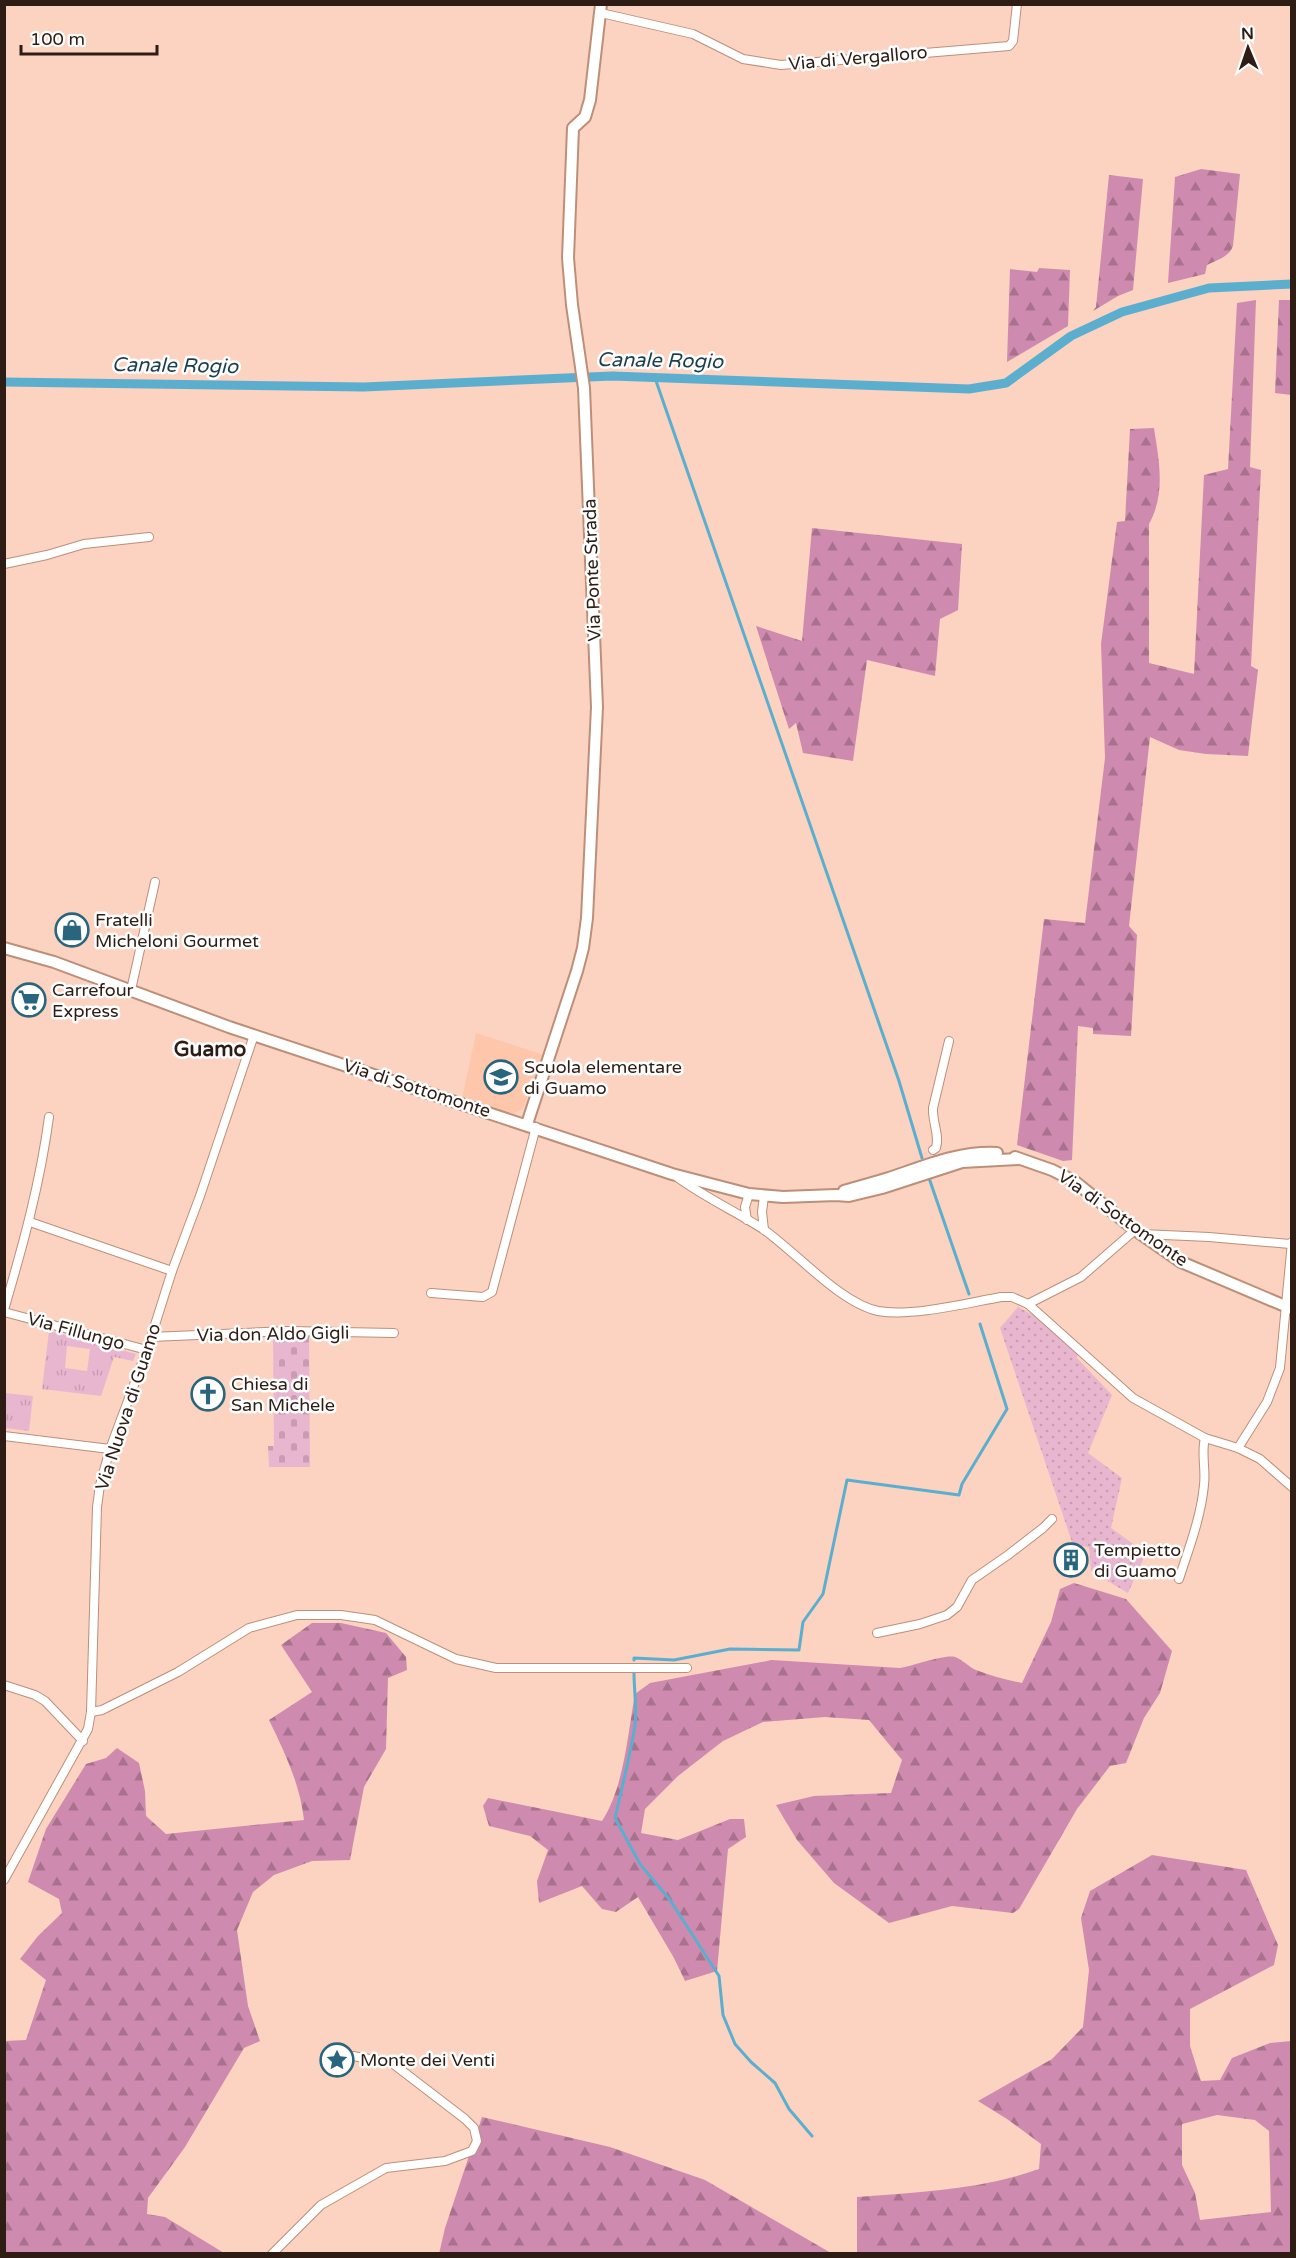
<svg xmlns="http://www.w3.org/2000/svg" width="1296" height="2258" viewBox="0 0 1296 2258" font-family="'Varela Round',sans-serif">
<style>
.built{fill:#fec6ab}
.grass{fill:url(#grass-dots)}
.forest{fill:url(#forest-firs);fill-rule:evenodd}
.cemetery{fill:url(#cemetery-stones)}
.park{fill:url(#park-tufts);fill-rule:evenodd}
.lines{fill:none;stroke-linecap:round;stroke-linejoin:round}
.stream{stroke:#5caecf;stroke-width:3}
.canal{stroke:#5caecf;stroke-width:9}
.street-casing{stroke:#bd8f79;stroke-width:10}
.secondary-casing{stroke:#bd8f79;stroke-width:14}
.street{stroke:#fff;stroke-width:8}
.secondary{stroke:#fff;stroke-width:10}
.labels{text-anchor:middle;dominant-baseline:central;stroke-width:5;stroke-linejoin:round;paint-order:stroke}
.street-label{font-size:18px;fill:#2e1d14;stroke:#fefefe}
.poi-label{font-size:18px;fill:#2e1d14;stroke:#fefefe;text-anchor:start}
.water-label{font-size:20px;font-style:italic;fill:#1a3f4d;stroke:#fefefe}
.quarter-label{font-size:21px;font-weight:bold;fill:#2e1d14;stroke:#fefefe}
</style>
<defs>
<pattern id="grass-dots" width="8" height="8" patternUnits="userSpaceOnUse" patternTransform="scale(1.5)"><rect width="8" height="8" fill="#e9b6d0"/><path d="M2 2h.1M6 6h.1" fill="none" stroke="#c89cb2" stroke-width="1.8" stroke-linecap="round"/></pattern>
<pattern id="forest-firs" width="22" height="20" patternUnits="userSpaceOnUse" patternTransform="scale(1.5)"><rect width="22" height="20" fill="#cf8baf"/><path d="M5 1l3.5 6h-7zM16 11l3.5 6h-7z" fill="#a8718d"/></pattern>
<pattern id="cemetery-stones" width="16" height="16" patternUnits="userSpaceOnUse" patternTransform="scale(1.5)"><rect width="16" height="16" fill="#e9b6d0"/><path d="M2 7V4a2 2 0 0 1 4 0v3zM10 15v-3a2 2 0 0 1 4 0v3z" fill="#c89cb2"/></pattern>
<pattern id="park-tufts" width="24" height="20" patternUnits="userSpaceOnUse" patternTransform="scale(1.5)"><rect width="24" height="20" fill="#e9b6d0"/><path d="M3 7l-1-3M5 7V3M7 7l1-3M15 17l-1-3M17 17v-4M19 17l1-3" fill="none" stroke="#c89cb2"/></pattern>
</defs>
<rect width="100%" height="100%" fill="#fbd3c0"/>
<path class="built" d="M 476,1033 L 544,1055 L 523,1109 L 513,1114 L 462,1099 Z"/>
<path class="grass" d="M 1018,1307 L 1031,1314 L 1078,1350 L 1077,1358 L 1112,1395 L 1088,1453 L 1122,1478 L 1111,1528 L 1146,1553 L 1128,1593 L 1091,1571 L 1089,1547 L 1073,1545 L 1000,1328 Z"/>
<g class="forest">
<path d="M 1201,169 L 1240,174 L 1233,246 C 1229,257 1217,260 1207,265 L 1205,274 L 1168,283 L 1175,177 Z"/>
<path d="M 1109,175 L 1143,179 L 1133,290 L 1118,296 L 1093,311 L 1096,307 Z"/>
<path d="M 1039,268 L 1070,270 L 1068,326 L 1007,362 L 1010,269 L 1037,272 Z"/>
<path d="M 1256,300 L 1250,467 L 1261,470 L 1251,666 L 1258,670 L 1248,756 L 1206,754 L 1179,750 L 1150,737 L 1129,926 L 1137,935 L 1131,1036 L 1093,1034 L 1093,1028 L 1078,1026 L 1072,1160 L 1063,1161 L 1017,1145 L 1044,919 L 1085,923 L 1105,758 L 1101,644 L 1117,522 L 1125,521 L 1130,429 L 1154,428 C 1159,461 1166,493 1149,524 L 1149,663 L 1194,674 L 1204,475 L 1228,469 L 1237,303 Z"/>
<path d="M 1279,300 L 1291,300 L 1291,395 L 1275,393 Z"/>
<path d="M 812,528 L 962,544 L 958,610 L 940,619 L 935,676 L 867,660 L 853,761 L 803,753 L 796,723 L 789,729 L 756,626 L 802,641 Z"/>
<path d="M 1074,1583 L 1126,1599 L 1172,1651 L 1160,1693 L 1144,1718 L 1126,1763 L 1110,1766 L 1077,1809 L 1019,1909 L 1013,1913 L 952,1906 L 889,1923 L 834,1883 L 797,1840 L 776,1805 L 814,1796 L 891,1793 L 902,1760 L 869,1720 L 825,1717 L 763,1722 L 723,1741 L 678,1776 L 645,1809 L 641,1833 L 678,1840 L 730,1819 L 744,1819 L 746,1837 L 728,1849 L 717,1971 L 685,1981 L 674,1958 L 638,1897 L 616,1912 L 602,1909 L 582,1886 L 539,1903 L 537,1881 L 548,1850 L 530,1836 L 489,1826 L 483,1806 L 488,1798 L 602,1821 C 624,1788 628,1732 635,1694 L 650,1683 L 772,1660 L 900,1668 C 913,1666 945,1654 955,1657 C 963,1660 969,1667 976,1670 C 991,1676 1006,1680 1022,1683 L 1051,1622 L 1060,1589 Z"/>
<path d="M 312,1623 L 341,1623 L 386,1633 L 406,1657 L 407,1670 L 388,1678 L 386,1749 L 364,1787 L 350,1860 L 312,1861 L 274,1875 L 253,1892 L 237,1930 L 248,2006 L 260,2041 L 244,2048 L 185,2147 L 148,2198 L 147,2214 L 165,2217 L 224,2253 L 5,2253 L 5,2041 L 26,2040 L 46,1980 L 20,1959 L 38,1936 L 62,1913 L 59,1899 L 28,1882 L 46,1829 L 86,1764 L 106,1758 L 117,1748 L 139,1763 L 145,1791 L 146,1816 L 166,1834 L 304,1820 C 300,1784 285,1753 269,1720 L 312,1692 L 281,1645 Z"/>
<path d="M 1152,1855 L 1246,1870 L 1278,1945 L 1274,1965 L 1190,2009 L 1190,2046 L 1201,2081 L 1220,2080 L 1232,2058 L 1270,2043 L 1291,2041 L 1291,2253 L 857,2253 L 857,2197 C 919,2192 980,2190 1039,2169 L 1041,2144 L 1007,2119 L 978,2101 L 1052,2059 L 1083,2027 L 1089,1970 L 1081,1918 L 1090,1891 ZM 1217,2115 L 1255,2120 L 1269,2131 L 1271,2212 L 1200,2220 L 1195,2193 L 1182,2165 L 1182,2124 Z"/>
<path d="M 482,2117 L 610,2147 L 705,2180 L 831,2253 L 439,2254 L 445,2228 Z"/>
</g>
<path class="cemetery" d="M 273,1333 L 309,1333 L 310,1467 L 269,1467 L 268,1446 L 274,1446 Z"/>
<g class="park">
<path d="M 49,1331 L 136,1354 L 133,1361 L 114,1357 L 101,1396 L 42,1389 ZM 67,1346 L 90,1349 L 87,1371 L 65,1368 Z"/>
<path d="M 5,1393 L 33,1396 L 29,1431 L 5,1428 Z"/>
</g>
<g class="lines">
<g class="stream">
<path d="M 655,378 L 899,1081 L 922,1158"/>
<path d="M 929,1178 L 969,1294"/>
<path d="M 634,1660 L 634,1658 L 674,1660 L 730,1649 L 799,1650 L 803,1622 L 823,1594 L 847,1480 L 959,1495 L 962,1484 L 1007,1409 L 980,1324"/>
<path d="M 634,1673 C 634,1690 637,1709 635,1725 C 630,1757 622,1787 615,1818 L 640,1864 L 670,1900 L 719,1976 L 723,2015 L 735,2044 L 751,2062 L 775,2083 L 789,2109 L 812,2136"/>
</g>
<path class="canal" d="M 4,382 L 364,387 L 612,376 L 969,389 L 1006,383 L 1071,336 L 1122,312 L 1209,288 L 1292,284"/>
<g class="street-casing">
<g id="street">
<path d="M 601,13 L 693,34 L 743,59 L 781,65 L 1009,46 L 1013,41 L 1017,4"/>
<path d="M 4,564 L 47,555 L 84,544 L 149,537"/>
<path d="M 131,990 L 155,882"/>
<path d="M 933,1150 L 936,1148 C 940,1136 932,1121 933,1108 L 949,1041"/>
<path d="M 677,1177 C 704,1197 735,1211 763,1229 C 796,1252 840,1303 878,1311 C 912,1317 967,1303 1001,1297 L 1012,1297 L 1028,1304 L 1133,1398 L 1205,1438 L 1238,1448 L 1260,1459 L 1292,1487"/>
<path d="M 747,1220 L 745,1207 L 749,1194"/>
<path d="M 30,1222 L 172,1271"/>
<path d="M 764,1230 L 762,1212 L 764,1196"/>
<path d="M 1142,1234 L 1209,1237 L 1290,1244"/>
<path d="M 431,1293 L 483,1297 L 492,1292 L 536,1127"/>
<path d="M 1028,1304 L 1081,1277 L 1135,1230"/>
<path d="M 4,1310 C 23,1245 40,1184 49,1117"/>
<path d="M 4,1312 L 147,1350"/>
<path d="M 151,1337 L 288,1331 L 394,1333"/>
<path d="M 4,1436 L 110,1449"/>
<path d="M 1238,1448 L 1267,1402 L 1280,1368 L 1292,1242"/>
<path d="M 1179,1579 C 1189,1548 1201,1517 1204,1485 C 1206,1469 1201,1453 1205,1438"/>
<path d="M 877,1633 L 920,1624 L 947,1615 L 957,1607 L 972,1580 L 1008,1555 L 1043,1528 L 1052,1519"/>
<path d="M 4,1685 L 35,1695 L 45,1701 L 83,1741"/>
<path d="M 91,1712 L 102,1710 L 178,1672 L 249,1628 L 297,1615 L 341,1615 L 375,1620 L 456,1659 L 496,1668 L 687,1668"/>
<path d="M 4,1880 L 88,1729 L 91,1712 L 97,1507 L 100,1485 L 110,1449 L 147,1350 L 172,1271 L 200,1196 L 254,1035"/>
<path d="M 272,2254 L 321,2205 L 386,2168 L 445,2161 L 472,2151 L 477,2141 L 474,2128 L 465,2119 L 392,2063 L 353,2056"/>
</g>
</g>
<g class="secondary-casing">
<g id="secondary">
<path d="M 4,948 L 54,962 L 229,1027 L 672,1174 L 749,1194 L 783,1197 L 836,1195 L 849,1196 L 882,1188 L 962,1162 L 1019,1159"/>
<path d="M 527,1124 L 577,971 L 583,948 L 587,918 L 597,707 L 584,388 L 572,305 L 568,258 L 573,128 L 585,117 L 590,100 L 601,4"/>
<path d="M 1015,1157 L 1052,1170 L 1074,1181 L 1135,1230 L 1181,1262 L 1292,1309"/>
<path d="M 844,1191 C 859,1186 874,1183 889,1178 C 925,1166 958,1151 997,1153"/>
</g>
</g>
<use href="#street" class="street"/>
<use href="#secondary" class="secondary"/>
</g>
<defs>
<g id="shop-ring" transform="scale(1.725)"><circle r="9.5" fill="#fefefe" stroke="#29657d" stroke-width="1.5"/><path d="M-5-2.5h2.3a2.7 3.5 0 0 1 5.4 0H5L5.5 6h-11ZM-1.5-2.5h3a1.5 2.3 0 0 0-3 0Z" fill="#29657d"/></g>
<g id="supermarket-ring" transform="scale(1.725)"><circle r="9.5" fill="#fefefe" stroke="#29657d" stroke-width="1.5"/><path d="M-6-5.5h2.5l.6 2H6L4.5 2H-2.5L-4.4-4H-6ZM-1.5 3.2a1.3 1.3 0 1 0 .1 0ZM3 3.2a1.3 1.3 0 1 0 .1 0Z" fill="#29657d"/></g>
<g id="school-ring" transform="scale(1.725)"><circle r="9.5" fill="#fefefe" stroke="#29657d" stroke-width="1.5"/><path d="M0-5L7-2L0 1L-7-2ZM-4 1L0 2.5L4 1V4Q0 6-4 4Z" fill="#29657d"/></g>
<g id="church-ring" transform="scale(1.725)"><circle r="9.5" fill="#fefefe" stroke="#29657d" stroke-width="1.5"/><path d="M-1.2-6h2.4v3.5h3.3v2.4h-3.3V6h-2.4V-.1h-3.3v-2.4h3.3Z" fill="#29657d"/></g>
<g id="building-ring" transform="scale(1.725)"><circle r="9.5" fill="#fefefe" stroke="#29657d" stroke-width="1.5"/><path d="M-4-6H4V6H1V3H-1V6H-4ZM-2.5-4.3h1.7v1.8h-1.7ZM.8-4.3h1.7v1.8H.8ZM-2.5-1h1.7V.8h-1.7ZM.8-1h1.7V.8H.8Z" fill="#29657d"/></g>
<g id="sight-ring" transform="scale(1.725)"><circle r="9.5" fill="#fefefe" stroke="#29657d" stroke-width="1.5"/><path d="M0-6L1.8-2.2L6-1.7L2.9 1.2L3.7 5.4L0 3.3L-3.7 5.4L-2.9 1.2L-6-1.7L-1.8-2.2Z" fill="#29657d"/></g>
</defs>
<g fill-rule="evenodd">
<use href="#shop-ring" x="72" y="930"/>
<use href="#supermarket-ring" x="29" y="1000"/>
<use href="#school-ring" x="501" y="1077"/>
<use href="#church-ring" x="208" y="1394"/>
<use href="#building-ring" x="1071" y="1560"/>
<use href="#sight-ring" x="337" y="2060"/>
</g>
<g class="labels">
<g class="street-label">
<text transform="translate(858 58) rotate(-5)">Via di Vergalloro</text>
<text transform="translate(592 570) rotate(-92)">Via Ponte Strada</text>
<text transform="translate(417 1088) rotate(18)">Via di Sottomonte</text>
<text transform="translate(1123 1218) rotate(35)">Via di Sottomonte</text>
<text transform="translate(76 1331) rotate(15)">Via Fillungo</text>
<text transform="translate(273 1334) rotate(-1)">Via don Aldo Gigli</text>
<text transform="translate(128 1407) rotate(-72)">Via Nuova di Guamo</text>
</g>
<g class="poi-label">
<text x="95" y="920">Fratelli<tspan x="95" dy="21">Micheloni Gourmet</tspan></text>
<text x="52" y="990">Carrefour<tspan x="52" dy="21">Express</tspan></text>
<text x="524" y="1067">Scuola elementare<tspan x="524" dy="21">di Guamo</tspan></text>
<text x="231" y="1384">Chiesa di<tspan x="231" dy="21">San Michele</tspan></text>
<text x="1094" y="1550">Tempietto<tspan x="1094" dy="21">di Guamo</tspan></text>
<text x="360" y="2060">Monte dei Venti</text>
</g>
<g class="water-label">
<text transform="translate(660 361) rotate(1)">Canale Rogio</text>
<text transform="translate(175 366) rotate(1)">Canale Rogio</text>
</g>
<g class="quarter-label">
<text x="210" y="1049">Guamo</text>
</g>
</g>
<rect width="1296" height="2258" fill="none" stroke="#2e1d14" stroke-width="12"/>
<g transform="translate(1248 48) rotate(358)" stroke="#fefefe" stroke-width="4.5" paint-order="stroke">
<path d="M0-4.5L10 22L0 15L-10 22Z" fill="#2e1d14"/>
<text y="-9" font-size="16" font-weight="bold" text-anchor="middle" fill="#2e1d14">N</text>
</g>
<path d="M21 45v9h136v-9" fill="none" stroke="#2e1d14" stroke-width="3"/>
<text x="30" y="45" font-size="18" fill="#2e1d14" stroke="#fefefe" stroke-width="4.5" paint-order="stroke">100 m</text>
</svg>
